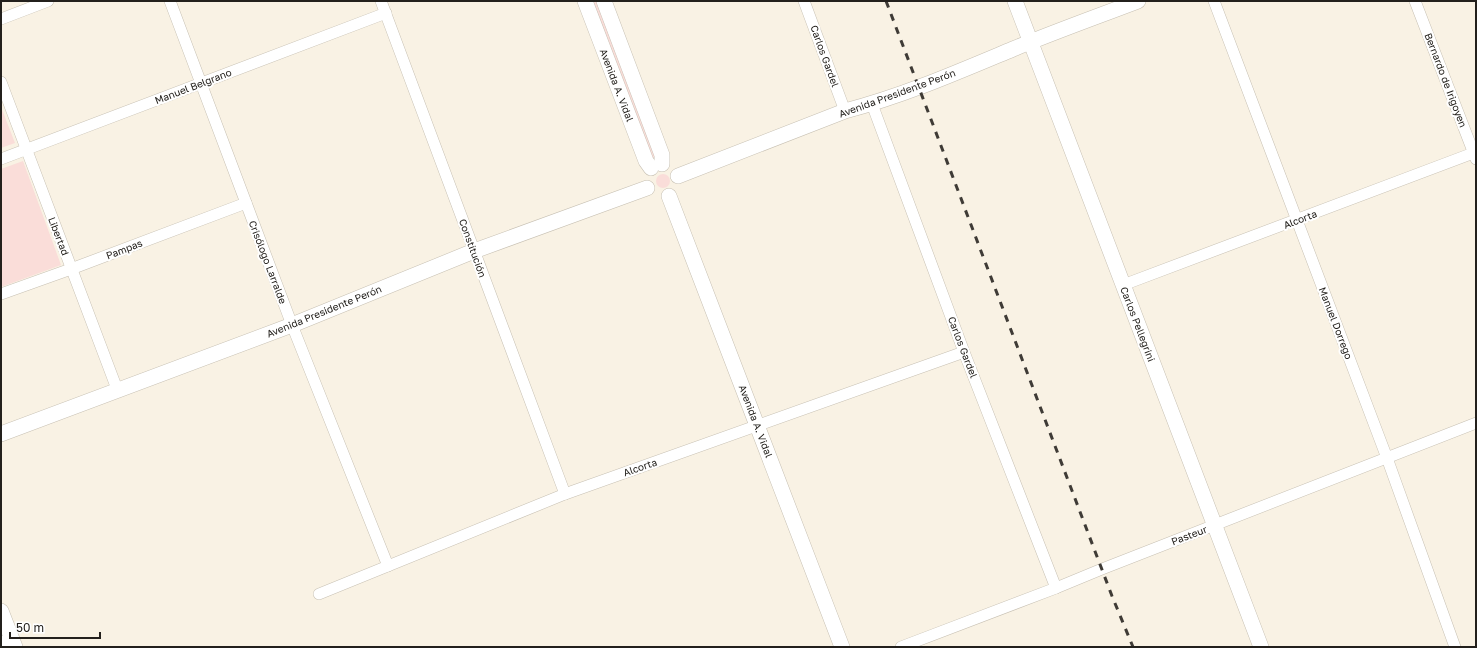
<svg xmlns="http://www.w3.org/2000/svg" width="1477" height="648" viewBox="0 0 1477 648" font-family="'Golos Text',sans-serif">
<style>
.green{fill:#faddd9}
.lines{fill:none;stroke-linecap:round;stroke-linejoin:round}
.street-casing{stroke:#c7c0b3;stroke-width:12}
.secondary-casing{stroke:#c7c0b3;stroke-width:16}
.street{stroke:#fff;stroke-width:11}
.secondary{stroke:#fff;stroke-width:15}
.rail{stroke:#3f3b36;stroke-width:3;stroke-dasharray:7 7;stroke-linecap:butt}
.labels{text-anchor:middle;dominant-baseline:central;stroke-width:4;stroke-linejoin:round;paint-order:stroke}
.street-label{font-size:10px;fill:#23201c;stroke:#fff}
</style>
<rect width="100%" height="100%" fill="#f9f2e4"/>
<g class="green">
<path d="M 593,1 L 598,1 L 658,161 L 654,163 Z"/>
<path d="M 1,107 L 15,143 L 1,148 Z"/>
<path d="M 23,161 L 61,265 L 1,287 L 1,169 Z"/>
<circle cx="663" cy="181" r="7"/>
</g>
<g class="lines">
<g class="street-casing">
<g id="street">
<path d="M 170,1 L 292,325 L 388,566"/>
<path d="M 381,1 L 565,494"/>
<path d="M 804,1 L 845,111"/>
<path d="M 1214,1 L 1387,458 L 1455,647"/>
<path d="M 1415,1 L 1476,159"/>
<path d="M 1,19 L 48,1"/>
<path d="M 1,82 L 117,389"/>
<path d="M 872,104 L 964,352 L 1056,588"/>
<path d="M 1,159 L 386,13"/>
<path d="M 1123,285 L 1476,152"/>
<path d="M 1,294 L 71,269 L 246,203"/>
<path d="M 319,594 L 565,494 L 964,352"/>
<path d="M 901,647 L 1056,588 L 1102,569 L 1476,423"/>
</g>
</g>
<g class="secondary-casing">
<g id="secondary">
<path d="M 585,1 L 646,161 L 651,168"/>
<path d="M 604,1 L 662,155 L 662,164"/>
<path d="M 1015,1 L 1261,647"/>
<path d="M 678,176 L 845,111 C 903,96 958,72 1013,49 C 1054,32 1096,17 1138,1"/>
<path d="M 669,196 L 842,647"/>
<path d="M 1,434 L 292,325 L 474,251 L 647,188"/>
<path d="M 1,611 L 15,647"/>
<path d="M 1,643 L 3,647"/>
</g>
</g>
<use href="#street" class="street"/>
<use href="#secondary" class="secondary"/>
<path class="rail" d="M 886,1 L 1112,596 L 1133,647"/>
</g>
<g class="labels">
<g class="street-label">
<text transform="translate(825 56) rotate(70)">Carlos Gardel</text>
<text transform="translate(1446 80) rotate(69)">Bernardo de Irigoyen</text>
<text transform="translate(617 85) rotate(69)">Avenida A. Vidal</text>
<text transform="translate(193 86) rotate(-21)">Manuel Belgrano</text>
<text transform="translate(897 93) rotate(-20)">Avenida Presidente Perón</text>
<text transform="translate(1300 219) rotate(-21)">Alcorta</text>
<text transform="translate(59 236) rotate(69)">Libertad</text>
<text transform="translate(473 248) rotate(70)">Constitución</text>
<text transform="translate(124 249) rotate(-21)">Pampas</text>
<text transform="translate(268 262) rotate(69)">Crisólogo Larralde</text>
<text transform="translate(324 311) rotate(-22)">Avenida Presidente Perón</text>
<text transform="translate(1336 323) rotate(69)">Manuel Dorrego</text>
<text transform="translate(1138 324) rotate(69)">Carlos Pellegrini</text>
<text transform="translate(963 347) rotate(69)">Carlos Gardel</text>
<text transform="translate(756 421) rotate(69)">Avenida A. Vidal</text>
<text transform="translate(640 467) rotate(-19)">Alcorta</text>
<text transform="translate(1189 535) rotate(-21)">Pasteur</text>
</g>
</g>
<rect width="1477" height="648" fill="none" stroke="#23201c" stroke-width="4"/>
<path d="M10 632v6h90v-6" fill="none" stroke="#23201c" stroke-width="2"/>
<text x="16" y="632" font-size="12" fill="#23201c" stroke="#ffffff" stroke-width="3" paint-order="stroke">50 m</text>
</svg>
